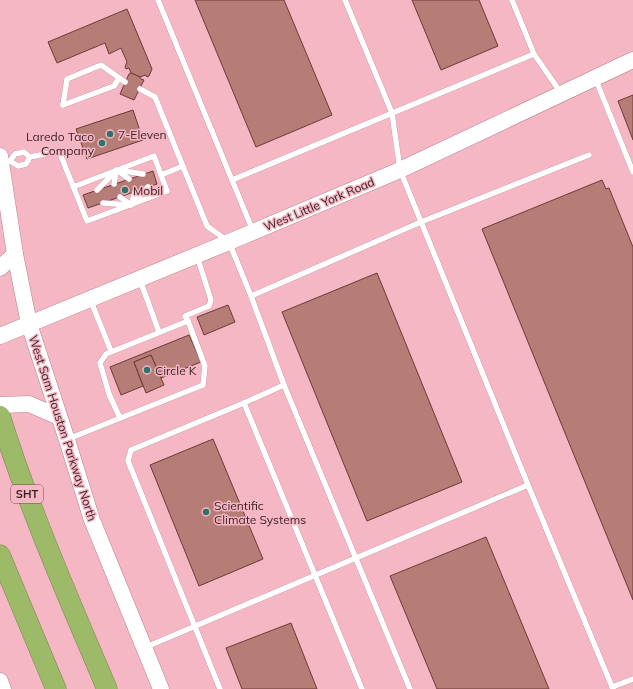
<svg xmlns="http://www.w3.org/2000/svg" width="633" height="689" viewBox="0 0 633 689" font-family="Mulish,sans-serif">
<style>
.building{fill:#b67c76;stroke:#6e3a36}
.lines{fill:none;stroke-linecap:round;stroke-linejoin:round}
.lane-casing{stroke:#ba808c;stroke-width:6}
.secondary-casing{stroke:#ba808c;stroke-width:17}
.highway-casing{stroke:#788450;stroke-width:21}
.lane{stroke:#fff;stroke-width:5.5}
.secondary{stroke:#fff;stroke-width:16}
.highway{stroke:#9cba68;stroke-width:20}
.poi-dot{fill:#2b736b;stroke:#f6b7c4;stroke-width:1.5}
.labels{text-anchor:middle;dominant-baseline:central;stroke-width:3;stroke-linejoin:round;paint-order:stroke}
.shield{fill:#f6b7c4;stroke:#704d54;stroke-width:1}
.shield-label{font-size:11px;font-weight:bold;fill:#361f24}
.poi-label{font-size:12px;fill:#361f24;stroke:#f6b7c4;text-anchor:start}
.street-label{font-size:12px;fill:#361f24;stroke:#f6b7c4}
</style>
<rect width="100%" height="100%" fill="#f6b7c4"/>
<g class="building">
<path d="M 195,0 L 284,0 L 332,115 L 256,147 Z"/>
<path d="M 412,0 L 479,0 L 498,46 L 441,70 Z"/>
<path d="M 127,9 L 152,69 L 149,76 L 147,77 L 146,75 L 140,77 L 131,73 L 129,68 L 126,69 L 125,67 L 127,62 L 121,48 L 109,54 L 105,43 L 57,63 L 48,42 Z"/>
<path d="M 131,73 L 140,77 L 141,79 L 144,80 L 134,100 L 120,94 L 129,74 Z"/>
<path d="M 633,95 L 633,140 L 618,101 Z"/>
<path d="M 133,110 L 143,140 L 87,159 L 76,129 Z"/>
<path d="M 153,171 L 157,184 L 88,208 L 83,195 Z"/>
<path d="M 602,180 L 606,189 L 609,188 L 633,247 L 633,600 L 482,229 Z"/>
<path d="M 377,273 L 462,482 L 367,521 L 282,312 Z"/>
<path d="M 228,305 L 235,322 L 204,335 L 197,317 Z"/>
<path d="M 189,335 L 201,362 L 161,378 L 151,355 L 134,362 L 143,386 L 121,395 L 110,367 Z"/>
<path d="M 151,355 L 164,385 L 146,393 L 134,362 Z"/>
<path d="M 213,439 L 263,559 L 199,586 L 150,465 Z"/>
<path d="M 486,537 L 549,689 L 437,689 L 390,576 Z"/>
<path d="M 291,623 L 317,689 L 242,689 L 226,648 Z"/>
</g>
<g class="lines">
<g class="lane-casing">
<g id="lane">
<path d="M 158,0 L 253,231"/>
<path d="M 345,0 L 392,113 L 400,170 L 528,485 L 613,689"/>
<path d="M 512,0 L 534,54 L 561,93"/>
<path d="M 596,80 L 633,172"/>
<path d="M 140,89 L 155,97 L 207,226 L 229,242 L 251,296"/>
<path d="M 63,105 L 67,79 L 101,65 L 125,82"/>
<path d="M 63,105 L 114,86 L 119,78"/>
<path d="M 10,161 L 15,154 L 24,152 L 30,157"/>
<path d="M 2,162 L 10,161 L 18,166 L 26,164 L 30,157 L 59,151 L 87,221 L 167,191 L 154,156 L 73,187"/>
<path d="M 118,170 L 143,174"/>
<path d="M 118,171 L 129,179"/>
<path d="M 161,175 L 183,166"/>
<path d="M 232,180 L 534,54"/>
<path d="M 114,184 L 116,170"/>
<path d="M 97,190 L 115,172"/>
<path d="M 120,197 L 131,205"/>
<path d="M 103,203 L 129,205"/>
<path d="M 133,203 L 148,187"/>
<path d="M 131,205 L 135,192"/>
<path d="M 140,280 L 159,332"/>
<path d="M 90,299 L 111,351"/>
<path d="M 284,385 L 410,689"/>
<path d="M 244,403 L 362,689"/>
<path d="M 120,418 L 109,394 L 100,363 L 106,354 L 188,321"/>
<path d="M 68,439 L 203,385 L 205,366 L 188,321 L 185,316 L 209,306 L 211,300 L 197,256"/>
<path d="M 146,647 L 528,485"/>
<path d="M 612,687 L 633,679"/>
<path d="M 220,689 L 128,461 L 131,450 L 244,403 L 284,385 L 251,296 L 421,222 L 589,155"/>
</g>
</g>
<g class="secondary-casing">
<g id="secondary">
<path d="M 0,156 L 15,254 L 29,324 L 67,440 L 92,520 L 161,689"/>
<path d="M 0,268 L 15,254"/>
<path d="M 0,336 L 229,242 L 400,170 L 633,60"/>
<path d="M 0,405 L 29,404 L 59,417"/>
<path d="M 0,681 L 3,689"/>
</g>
</g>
<g class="highway-casing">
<g id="highway">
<path d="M 0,416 C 29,509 69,599 107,689"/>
<path d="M 0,555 L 56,689"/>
</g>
</g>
<use href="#lane" class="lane"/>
<use href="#secondary" class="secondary"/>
<use href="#highway" class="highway"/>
</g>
<g class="poi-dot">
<circle cx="110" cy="134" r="4"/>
<circle cx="102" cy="143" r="4"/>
<circle cx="125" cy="190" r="4"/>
<circle cx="147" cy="370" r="4"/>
<circle cx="206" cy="512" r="4"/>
</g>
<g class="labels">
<rect class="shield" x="11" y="485" width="32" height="18" rx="3"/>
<g class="shield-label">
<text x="27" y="494">SHT</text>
</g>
<g class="poi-label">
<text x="118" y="134">7-Eleven</text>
<text x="94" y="136" text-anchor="end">Laredo Taco<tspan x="94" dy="14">Company</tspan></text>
<text x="133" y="190">Mobil</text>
<text x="155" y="370">Circle K</text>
<text x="214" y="505">Scientific<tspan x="214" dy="14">Climate Systems</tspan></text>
</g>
<g class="street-label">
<text transform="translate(319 204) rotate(-23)">West Little York Road</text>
<text transform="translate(63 428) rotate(72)">West Sam Houston Parkway North</text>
</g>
</g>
</svg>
